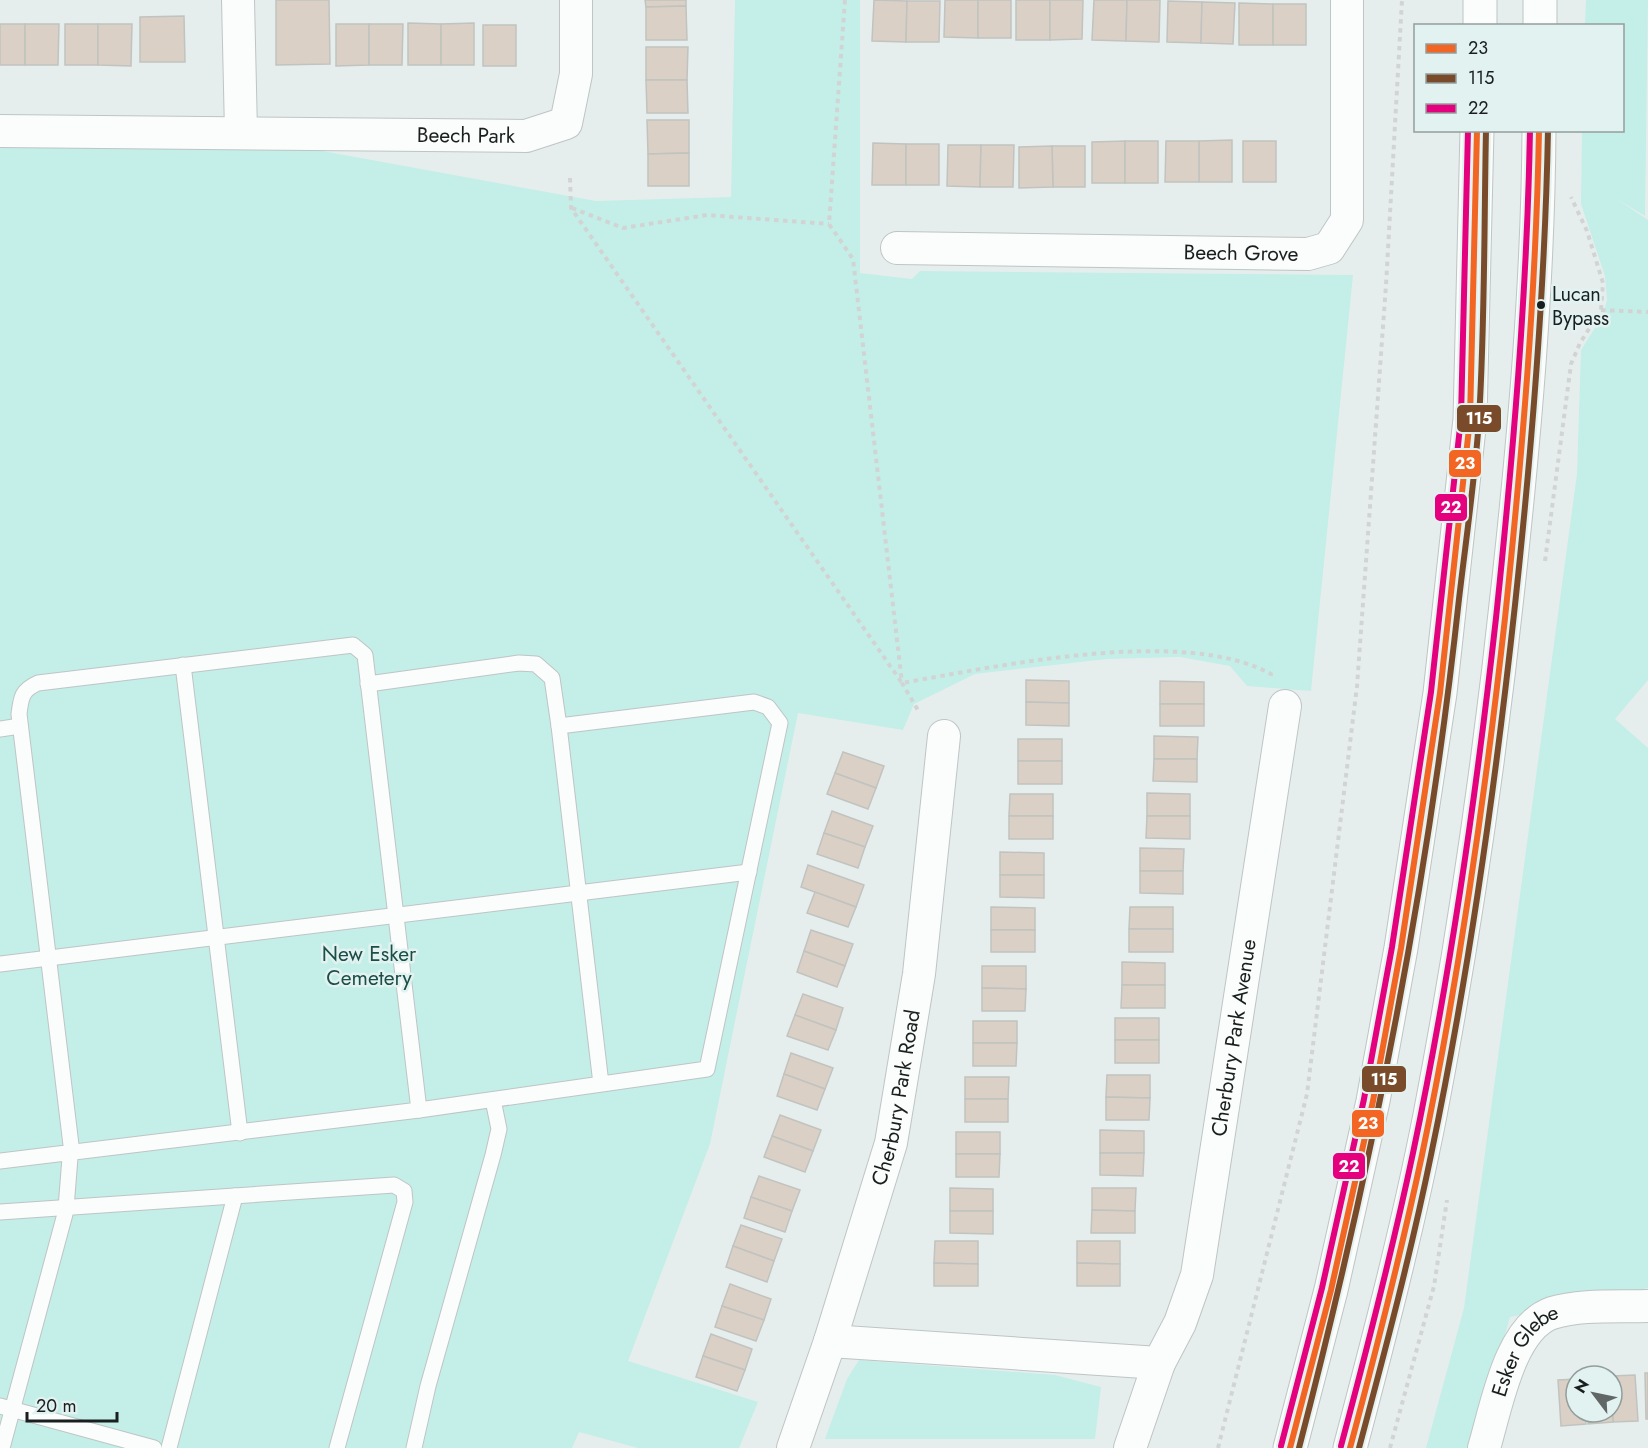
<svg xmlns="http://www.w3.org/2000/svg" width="1648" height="1448" viewBox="0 0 1648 1448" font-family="Jost,sans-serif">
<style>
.green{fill:#c4eee8}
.building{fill:#dad0c5;stroke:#c1c3c0;stroke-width:1.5}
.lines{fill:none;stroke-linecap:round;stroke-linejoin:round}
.lane-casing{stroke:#bec5c4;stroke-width:17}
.street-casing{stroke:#bec5c4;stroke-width:34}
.highway-casing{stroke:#bec5c4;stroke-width:35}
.path{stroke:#d2d4d4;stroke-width:4;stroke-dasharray:4.5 4.5;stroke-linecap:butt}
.lane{stroke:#fbfcfc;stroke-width:15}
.street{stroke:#fbfcfc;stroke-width:32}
.highway{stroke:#fbfcfc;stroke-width:33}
.bus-1-casing{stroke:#e2f2f0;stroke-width:10}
.bus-2-casing{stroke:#e2f2f0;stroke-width:10}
.bus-3-casing{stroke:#e2f2f0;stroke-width:10}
.bus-1{stroke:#f26522;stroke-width:6}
.bus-2{stroke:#7a4b2a;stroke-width:6}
.bus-3{stroke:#e5007d;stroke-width:6}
.bus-dot{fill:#191f1e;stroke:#e2f2f0;stroke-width:2}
.labels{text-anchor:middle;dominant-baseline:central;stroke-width:5;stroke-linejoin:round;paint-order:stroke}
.bus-label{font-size:20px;fill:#191f1e;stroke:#e2f2f0;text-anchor:start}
.street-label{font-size:21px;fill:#191f1e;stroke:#e2f2f0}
.park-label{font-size:21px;fill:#1c4e48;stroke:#e2f2f0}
.line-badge{stroke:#e2f2f0;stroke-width:2}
.badge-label{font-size:16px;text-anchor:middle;font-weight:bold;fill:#fff}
</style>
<rect width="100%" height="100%" fill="#e6eeed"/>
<g class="green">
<path d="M 735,0 L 860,0 L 860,273 L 912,279 L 920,271 L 1353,275 L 1311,691 L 1247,686 L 1230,666 L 1180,657 L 1107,659 L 975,674 L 914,704 L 903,730 L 798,713 L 710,1144 L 628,1361 L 758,1402 L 739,1448 L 638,1448 L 579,1432 L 572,1448 L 0,1448 L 0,134 L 229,134 L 596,201 L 731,197 Z"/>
<path d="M 1586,0 L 1648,0 L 1645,216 L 1615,198 L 1648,220 L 1648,680 L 1615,719 L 1648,748 L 1648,1288 L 1510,1317 L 1473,1448 L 1426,1448 L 1464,1308 L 1577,474 L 1581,350 L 1603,315 L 1607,300 L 1605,276 L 1581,204 L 1582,131 L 1622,130 L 1622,26 L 1585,25 Z"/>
<path d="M 859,1360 L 1055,1375 L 1101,1387 L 1095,1439 L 825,1439 L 847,1379 Z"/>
</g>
<g class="building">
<path d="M 276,0 L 329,0 L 330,64 L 276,65 Z"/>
<path d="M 645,0 L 686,0 L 686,6 L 646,7 Z"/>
<path d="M 874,0 L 907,1 L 906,42 L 872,41 Z"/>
<path d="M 945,0 L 978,0 L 978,38 L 944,37 Z"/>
<rect x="978" y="0" width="33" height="38"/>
<rect x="1016" y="0" width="34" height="40"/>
<path d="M 1050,0 L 1083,0 L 1082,39 L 1050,40 Z"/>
<path d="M 1094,0 L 1127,0 L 1126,41 L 1092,40 Z"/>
<path d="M 1127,0 L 1160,0 L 1159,42 L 1126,41 Z"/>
<path d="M 907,1 L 940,1 L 939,42 L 906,42 Z"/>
<path d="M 1168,1 L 1202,2 L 1201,43 L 1167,42 Z"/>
<path d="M 1202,2 L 1235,3 L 1233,44 L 1201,43 Z"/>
<path d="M 1239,3 L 1273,4 L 1273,45 L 1239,45 Z"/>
<rect x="1273" y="4" width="33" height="41"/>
<path d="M 686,6 L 687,40 L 646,40 L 646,7 Z"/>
<path d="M 184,16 L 185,62 L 140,62 L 140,17 Z"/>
<path d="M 408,23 L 441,24 L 441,65 L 408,65 Z"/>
<path d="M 474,23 L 474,65 L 441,65 L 441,24 Z"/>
<rect x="0" y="24" width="25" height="41"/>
<path d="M 25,24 L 59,24 L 58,65 L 25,65 Z"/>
<rect x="65" y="24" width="33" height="41"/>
<path d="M 98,24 L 132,24 L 131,66 L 98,65 Z"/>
<path d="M 336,24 L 369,24 L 369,65 L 336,66 Z"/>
<path d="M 369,24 L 403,24 L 402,65 L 369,65 Z"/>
<rect x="483" y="25" width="33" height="41"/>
<path d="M 646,47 L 688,47 L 687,80 L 646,80 Z"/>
<path d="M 646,80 L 687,80 L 688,113 L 647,113 Z"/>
<path d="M 647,120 L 689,120 L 689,153 L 648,154 Z"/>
<path d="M 1232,140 L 1232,182 L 1199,182 L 1199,141 Z"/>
<path d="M 1125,141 L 1125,183 L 1092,183 L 1092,142 Z"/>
<rect x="1125" y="141" width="33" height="42"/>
<path d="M 1166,141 L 1199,141 L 1199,182 L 1165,182 Z"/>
<rect x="1243" y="141" width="33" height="41"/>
<path d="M 873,143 L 906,144 L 906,185 L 872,185 Z"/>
<rect x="906" y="144" width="33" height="41"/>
<path d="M 948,145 L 981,145 L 980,187 L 947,186 Z"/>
<path d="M 981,145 L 1014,145 L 1013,187 L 980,187 Z"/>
<path d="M 1052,146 L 1085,146 L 1085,187 L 1053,187 Z"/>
<path d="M 1052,146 L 1053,187 L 1019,188 L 1019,147 Z"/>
<path d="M 689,153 L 689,186 L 648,186 L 648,154 Z"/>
<path d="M 1026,680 L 1069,681 L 1069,703 L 1026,702 Z"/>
<path d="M 1160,681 L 1204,682 L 1204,704 L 1160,704 Z"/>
<path d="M 1026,702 L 1069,703 L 1069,726 L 1026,725 Z"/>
<rect x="1160" y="704" width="44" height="22"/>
<path d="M 1154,736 L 1198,737 L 1197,759 L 1154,759 Z"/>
<rect x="1018" y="739" width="44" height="22"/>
<path d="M 843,752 L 884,766 L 876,788 L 835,773 Z"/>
<path d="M 1154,759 L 1197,759 L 1197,782 L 1153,781 Z"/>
<rect x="1018" y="761" width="44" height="23"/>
<path d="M 835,773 L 876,788 L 868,809 L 827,794 Z"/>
<path d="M 1147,793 L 1190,794 L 1190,816 L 1147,816 Z"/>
<path d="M 1010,794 L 1053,794 L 1053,816 L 1009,816 Z"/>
<path d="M 832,811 L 873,826 L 865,847 L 824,833 Z"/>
<rect x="1009" y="816" width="44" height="23"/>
<path d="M 1147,816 L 1190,816 L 1190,839 L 1146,838 Z"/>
<path d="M 824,833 L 865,847 L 858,868 L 817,854 Z"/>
<path d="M 1140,848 L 1184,849 L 1183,871 L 1140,871 Z"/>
<path d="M 1000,852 L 1044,853 L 1044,875 L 1000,875 Z"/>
<path d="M 808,865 L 864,885 L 856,907 L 801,887 Z"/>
<path d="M 1140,871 L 1183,871 L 1183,894 L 1140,893 Z"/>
<path d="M 1000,875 L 1044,875 L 1044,898 L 1000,897 Z"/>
<path d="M 815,892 L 856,907 L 848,927 L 807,913 Z"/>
<path d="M 991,907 L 1035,908 L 1035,930 L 991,930 Z"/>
<path d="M 1130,907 L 1173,907 L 1173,929 L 1129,929 Z"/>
<rect x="1129" y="929" width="44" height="23"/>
<path d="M 811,930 L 853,944 L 845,966 L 804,951 Z"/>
<rect x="991" y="930" width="44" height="22"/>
<path d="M 804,951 L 845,966 L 837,987 L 797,972 Z"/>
<path d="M 1122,962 L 1165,963 L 1165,985 L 1122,985 Z"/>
<path d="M 982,966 L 1026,966 L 1026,989 L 982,988 Z"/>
<path d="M 1122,985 L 1165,985 L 1165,1008 L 1121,1008 Z"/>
<path d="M 982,988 L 1026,989 L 1025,1011 L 982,1011 Z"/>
<path d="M 803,994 L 843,1008 L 836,1030 L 795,1015 Z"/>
<path d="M 795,1015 L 836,1030 L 828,1050 L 787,1036 Z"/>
<rect x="1115" y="1018" width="44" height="22"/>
<rect x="973" y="1021" width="44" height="22"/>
<rect x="1115" y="1040" width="44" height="23"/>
<path d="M 973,1043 L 1017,1043 L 1016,1066 L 973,1066 Z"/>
<path d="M 791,1053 L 833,1068 L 825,1089 L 784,1074 Z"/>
<path d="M 784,1074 L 825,1089 L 817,1110 L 777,1096 Z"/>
<path d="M 1107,1075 L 1150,1075 L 1150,1098 L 1106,1097 Z"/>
<path d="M 965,1077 L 1009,1077 L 1008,1099 L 965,1099 Z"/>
<path d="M 1106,1097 L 1150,1098 L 1149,1120 L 1106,1120 Z"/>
<rect x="965" y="1099" width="43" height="23"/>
<path d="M 780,1115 L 821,1130 L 813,1151 L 772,1136 Z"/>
<path d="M 1100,1130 L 1144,1131 L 1144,1153 L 1100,1153 Z"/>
<rect x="956" y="1132" width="44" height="22"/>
<path d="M 772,1136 L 813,1151 L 805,1172 L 764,1157 Z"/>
<path d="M 1100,1153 L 1144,1153 L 1143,1176 L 1100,1175 Z"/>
<path d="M 956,1154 L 1000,1154 L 999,1177 L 956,1177 Z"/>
<path d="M 759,1176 L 800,1190 L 792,1211 L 751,1197 Z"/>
<path d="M 950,1188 L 993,1189 L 993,1211 L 950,1211 Z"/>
<path d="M 1092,1188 L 1136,1188 L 1135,1211 L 1092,1210 Z"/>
<path d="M 751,1197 L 792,1211 L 785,1232 L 744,1218 Z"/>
<path d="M 1092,1210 L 1135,1211 L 1135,1233 L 1091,1233 Z"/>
<path d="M 950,1211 L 993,1211 L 993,1234 L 950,1233 Z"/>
<path d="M 741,1225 L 782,1239 L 774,1261 L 733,1246 Z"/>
<path d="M 935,1241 L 978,1241 L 978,1264 L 934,1263 Z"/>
<path d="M 1077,1241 L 1120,1241 L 1120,1264 L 1077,1263 Z"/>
<path d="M 733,1246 L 774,1261 L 767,1282 L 726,1267 Z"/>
<path d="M 934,1263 L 978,1264 L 978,1286 L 934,1286 Z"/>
<path d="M 1077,1263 L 1120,1264 L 1120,1286 L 1077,1286 Z"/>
<path d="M 730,1284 L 771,1299 L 764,1320 L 722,1306 Z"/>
<path d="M 722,1306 L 764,1320 L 756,1341 L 715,1327 Z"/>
<path d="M 711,1334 L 752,1349 L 745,1370 L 703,1356 Z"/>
<path d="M 703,1356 L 745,1370 L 737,1391 L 696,1377 Z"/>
<path d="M 1645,1373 L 1648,1373 L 1648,1419 L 1646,1419 Z"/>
<path d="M 1635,1375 L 1638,1421 L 1613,1422 L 1612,1376 Z"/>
<path d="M 1576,1379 L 1576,1412 L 1585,1412 L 1586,1424 L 1561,1426 L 1558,1380 Z"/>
<path d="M 1612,1403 L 1613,1422 L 1588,1424 L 1588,1412 L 1612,1412 Z"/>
</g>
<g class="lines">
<g class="lane-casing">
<g id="lane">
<path d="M 183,665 L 240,1133"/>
<path d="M 368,684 L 519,663 L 536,664 L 552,678 L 559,726"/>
<path d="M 0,729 L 20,726"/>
<path d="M 0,964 L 749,872"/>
<path d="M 419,1110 L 707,1069 L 780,723 L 768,707 L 754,702 L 559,726 L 601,1084"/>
<path d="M 0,1161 L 419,1110 L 365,655 L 353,645 L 38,683 C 22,690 21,697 19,714 L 71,1145 L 66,1208 L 65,1214 L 2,1448"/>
<path d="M 0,1212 L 394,1185 L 404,1191 L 405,1202 L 337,1448"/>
<path d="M 0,1406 L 154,1448"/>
<path d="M 169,1448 L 235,1196"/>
<path d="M 414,1448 L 428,1386 L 493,1155 L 499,1129 L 493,1100"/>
</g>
</g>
<g class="street-casing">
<g id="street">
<path d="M 238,0 L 241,132"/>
<path id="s1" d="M 0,131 L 526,136 L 566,123 L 576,74 L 576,0"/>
<path id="s2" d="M 897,248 L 1308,254 L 1329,248 L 1347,220 L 1347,0"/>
<path d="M 830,1341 L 1159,1363"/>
<path id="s3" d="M 793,1448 L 830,1341 L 891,1143 L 919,974 L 944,736"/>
<path id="s4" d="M 1130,1448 L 1159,1363 L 1180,1323 L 1197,1275 L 1285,706"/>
<path id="s5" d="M 1484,1448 C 1496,1409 1509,1328 1552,1313 C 1581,1304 1618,1307 1648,1306"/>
</g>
</g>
<g class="highway-casing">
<g id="highway">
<path d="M 1480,26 L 1480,0"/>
<path d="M 1540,26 L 1540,0"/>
<path d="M 1290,1448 L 1331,1290 L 1373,1101 L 1401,948 L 1440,693 L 1470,419 L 1477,130"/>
<path d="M 1350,1448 C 1379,1338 1408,1227 1430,1115 C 1464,938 1490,758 1509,578 C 1525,430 1538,280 1539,130"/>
</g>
</g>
<g class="path">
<path d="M 845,0 L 829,224 L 853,259 L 902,683 L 919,712"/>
<path d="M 570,178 L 571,208 L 902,683 C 1000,666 1183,626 1271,674 L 1270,679"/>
<path d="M 572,208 L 623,228 L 707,215 L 829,224"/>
<path d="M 1601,310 L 1648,312"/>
<path d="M 1545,561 L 1571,364 L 1580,343 L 1601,310 L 1603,283 L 1587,231 L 1571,197"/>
<path d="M 1218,1448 L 1307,1094 L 1357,686 L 1386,285 L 1402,0"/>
<path d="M 1390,1448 L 1434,1286 L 1447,1200"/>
</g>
<use href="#lane" class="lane"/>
<use href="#street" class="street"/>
<use href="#highway" class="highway"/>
<g class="bus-1-casing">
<g id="bus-1">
<path d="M 1290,1448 L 1331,1290 L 1373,1101 L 1401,948 L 1440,693 L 1470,419 L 1477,130"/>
<path d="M 1350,1448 C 1376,1351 1401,1253 1422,1155 C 1459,978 1485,798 1505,618 C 1522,456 1536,294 1539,130"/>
</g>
</g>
<g class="bus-2-casing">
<g id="bus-2">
<path d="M 1299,1448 C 1372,1167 1428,887 1459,599 C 1466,539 1475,479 1479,419 C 1485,323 1484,226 1486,130"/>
<path d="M 1359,1448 C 1385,1351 1411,1253 1431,1155 C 1469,973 1495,789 1515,605 C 1532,447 1545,289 1548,130"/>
</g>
</g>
<g class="bus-3-casing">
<g id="bus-3">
<path d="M 1281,1446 L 1322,1288 L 1364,1099 L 1392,947 L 1431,692 L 1461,418 L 1468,130"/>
<path d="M 1341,1446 C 1367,1349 1392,1252 1413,1153 C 1450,977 1476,797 1496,618 C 1513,456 1527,294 1530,130"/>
</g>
</g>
<use href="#bus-1" class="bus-1"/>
<use href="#bus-2" class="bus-2"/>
<use href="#bus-3" class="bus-3"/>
</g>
<circle class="bus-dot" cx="1541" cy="305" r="5"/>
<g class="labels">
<g class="bus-label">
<text x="1552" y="294">Lucan<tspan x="1552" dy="24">Bypass</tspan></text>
</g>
<g class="street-label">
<text stroke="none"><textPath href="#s1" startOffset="466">Beech Park</textPath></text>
<text stroke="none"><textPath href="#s2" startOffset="344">Beech Grove</textPath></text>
<text stroke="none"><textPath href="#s4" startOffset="426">Cherbury Park Avenue</textPath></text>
<text stroke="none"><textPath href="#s3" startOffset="366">Cherbury Park Road</textPath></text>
<text stroke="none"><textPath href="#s5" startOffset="108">Esker Glebe</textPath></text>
</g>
<g class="park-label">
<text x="369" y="954">New Esker<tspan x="369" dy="24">Cemetery</tspan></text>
</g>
</g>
<g class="line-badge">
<rect x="1456" y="404" width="46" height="29" rx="6" fill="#7a4b2a"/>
<rect x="1448" y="449" width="34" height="29" rx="6" fill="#f26522"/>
<rect x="1434" y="493" width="34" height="29" rx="6" fill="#e5007d"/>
<rect x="1361" y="1065" width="46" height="28" rx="6" fill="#7a4b2a"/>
<rect x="1351" y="1109" width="34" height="29" rx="6" fill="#f26522"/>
<rect x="1332" y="1152" width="34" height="28" rx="6" fill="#e5007d"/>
</g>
<g class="badge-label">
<text x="1479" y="424">115</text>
<text x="1465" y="469">23</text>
<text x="1451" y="513">22</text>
<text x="1384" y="1085">115</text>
<text x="1368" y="1129">23</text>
<text x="1349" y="1172">22</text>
</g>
<rect x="1414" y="24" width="210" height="108" fill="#e2f2f0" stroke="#929e9c" stroke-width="1.5"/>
<rect x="1426" y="44" width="30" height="9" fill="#f26522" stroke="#929e9c" stroke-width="1.5"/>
<text x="1468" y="54" font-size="18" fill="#191f1e">23</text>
<rect x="1426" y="74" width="30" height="9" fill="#7a4b2a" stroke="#929e9c" stroke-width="1.5"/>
<text x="1468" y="84" font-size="18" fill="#191f1e">115</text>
<rect x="1426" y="104" width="30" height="9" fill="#e5007d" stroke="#929e9c" stroke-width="1.5"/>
<text x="1468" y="114" font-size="18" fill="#191f1e">22</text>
<g transform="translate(1594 1394) rotate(302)"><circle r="28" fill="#e2f2f0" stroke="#929e9c" stroke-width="1.5"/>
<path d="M0-4.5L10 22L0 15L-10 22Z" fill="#616766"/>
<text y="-9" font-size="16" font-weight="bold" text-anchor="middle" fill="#191f1e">N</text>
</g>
<path d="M27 1412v9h90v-9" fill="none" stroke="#191f1e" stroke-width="3"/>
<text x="36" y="1412" font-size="18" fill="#191f1e" stroke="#e2f2f0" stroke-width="4.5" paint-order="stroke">20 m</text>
</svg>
